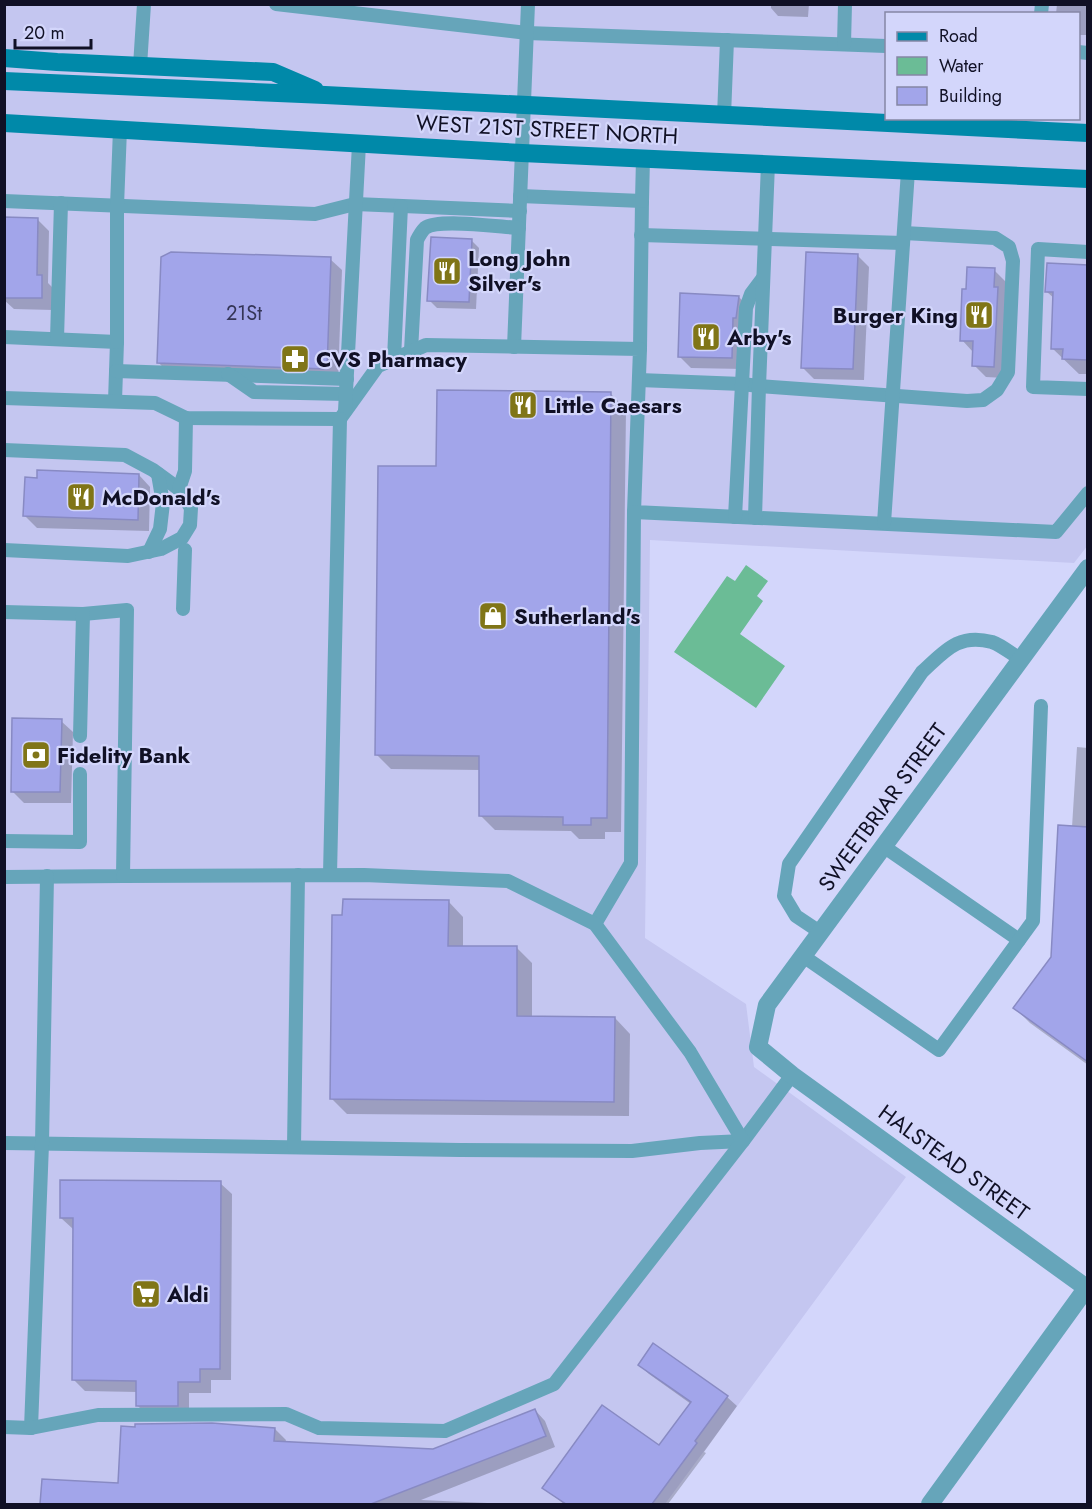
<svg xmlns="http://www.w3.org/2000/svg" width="1092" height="1509" viewBox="0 0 1092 1509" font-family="Jost,sans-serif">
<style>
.built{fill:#c4c6f0;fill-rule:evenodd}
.water{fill:#6bbc96}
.shadow{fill:#0003}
.building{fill:#a2a5ea;stroke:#888ac3;stroke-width:1.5}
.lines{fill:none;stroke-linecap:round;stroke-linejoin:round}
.lane{stroke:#66a5ba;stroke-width:14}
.street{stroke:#66a5ba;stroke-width:18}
.secondary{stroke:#0089a9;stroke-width:18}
.labels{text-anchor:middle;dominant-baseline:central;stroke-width:4.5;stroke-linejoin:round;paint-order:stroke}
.number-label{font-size:20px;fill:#343556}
.street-label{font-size:22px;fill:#101025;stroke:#d3d6fb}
.poi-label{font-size:22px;font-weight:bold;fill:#101025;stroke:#d3d6fb;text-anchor:start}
</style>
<rect width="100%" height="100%" fill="#d3d6fb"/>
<path class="built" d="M 5,5 L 1087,5 L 1088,545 L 1074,563 L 650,540 L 645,938 L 746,1004 L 754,1067 L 906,1177 L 665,1504 L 5,1504 ZM 886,14 L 1078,14 L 1078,118 L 886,118 Z"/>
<path class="water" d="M 746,565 L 768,581 L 757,596 L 763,601 L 740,634 L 785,666 L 756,708 L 674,652 L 727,576 L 735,581 Z"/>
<g class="shadow">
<path d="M 771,4 L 809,4 L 808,17 L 778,16 L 771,8 Z"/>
<path d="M 1057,4 L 1088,4 L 1088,35 L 1078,35 L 1078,14 L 1056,14 Z"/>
<path d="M 4,219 L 37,219 L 49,231 L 48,283 L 53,288 L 53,310 L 14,309 L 4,300 Z"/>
<path d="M 471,240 L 479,248 L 476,309 L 437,308 L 429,300 Z"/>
<path d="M 857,255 L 869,267 L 864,380 L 814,379 L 802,367 Z"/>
<path d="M 330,259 L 342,270 L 338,380 L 170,375 L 159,363 Z"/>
<path d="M 1088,267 L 1088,374 L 1079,374 L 1052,348 L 1055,299 L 1047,292 Z"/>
<path d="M 994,270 L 1006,282 L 1005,378 L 986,377 L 974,365 L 973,352 L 962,340 Z"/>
<path d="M 739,297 L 750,309 L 743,369 L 691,368 L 679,356 Z"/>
<path d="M 611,394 L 626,409 L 621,832 L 605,832 L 605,839 L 579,839 L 571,831 L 495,830 L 480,815 L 481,770 L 391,769 L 376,754 L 437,467 Z"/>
<path d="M 139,475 L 150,487 L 149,531 L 37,528 L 25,516 Z"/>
<path d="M 61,721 L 73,732 L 71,803 L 24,803 L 12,791 Z"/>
<path d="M 1077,747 L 1088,748 L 1088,1065 L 1030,1023 L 1015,1008 L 1052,957 L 1072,827 Z"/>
<path d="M 448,901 L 463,917 L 463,947 L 517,948 L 532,963 L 532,1018 L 615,1018 L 630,1034 L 629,1116 L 347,1114 L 332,1099 Z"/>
<path d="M 220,1183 L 232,1194 L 231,1380 L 211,1380 L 211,1393 L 189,1393 L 189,1417 L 149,1417 L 137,1405 L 137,1392 L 85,1391 L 73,1379 L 73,1229 L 61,1218 Z"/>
<path d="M 640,1365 L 727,1397 L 737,1406 L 704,1452 L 706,1453 L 668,1504 L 564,1504 L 544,1488 L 659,1447 L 691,1404 L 649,1374 Z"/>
<path d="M 535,1410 L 545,1421 L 555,1447 L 421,1500 L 510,1504 L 42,1504 L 43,1481 L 120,1485 L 275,1429 L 286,1440 L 285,1443 L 434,1450 Z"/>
</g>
<g class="building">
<path d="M 4,217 L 38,218 L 37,275 L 42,275 L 42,298 L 4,298 Z"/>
<path d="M 431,237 L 472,239 L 469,302 L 427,301 Z"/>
<path d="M 171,252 L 331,257 L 327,369 L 157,363 L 161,257 Z"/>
<path d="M 806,252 L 858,254 L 853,369 L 801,368 Z"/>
<path d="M 1047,263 L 1088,265 L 1088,360 L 1062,359 L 1063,349 L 1051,349 L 1053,292 L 1045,292 Z"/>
<path d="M 967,267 L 995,268 L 994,287 L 998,287 L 994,367 L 972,366 L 973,341 L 960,341 L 962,289 L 966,289 Z"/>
<path d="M 680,293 L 739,296 L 736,318 L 733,318 L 732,358 L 678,357 Z"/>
<path d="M 437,390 L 611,392 L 607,818 L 591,818 L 591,825 L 563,825 L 563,817 L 479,816 L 479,756 L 375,755 L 378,466 L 436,466 Z"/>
<path d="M 37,470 L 139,474 L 138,520 L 23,516 L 25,477 L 37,478 Z"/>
<path d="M 12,718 L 62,719 L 60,792 L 11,792 Z"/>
<path d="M 1058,825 L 1088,827 L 1088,1062 L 1013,1008 L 1051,957 Z"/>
<path d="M 343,899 L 449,900 L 448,946 L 517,946 L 517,1016 L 615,1017 L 614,1102 L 330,1099 L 332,915 L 342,915 Z"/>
<path d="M 60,1180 L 221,1181 L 220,1369 L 200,1369 L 200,1382 L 178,1382 L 178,1406 L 136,1406 L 136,1381 L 72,1380 L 73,1218 L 60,1218 Z"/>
<path d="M 653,1343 L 728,1396 L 695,1441 L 697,1443 L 652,1504 L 566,1504 L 542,1488 L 602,1405 L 659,1445 L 691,1402 L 638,1365 Z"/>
<path d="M 535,1409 L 546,1436 L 371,1504 L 40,1504 L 42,1479 L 118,1483 L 121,1426 L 135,1427 L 135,1424 L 212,1423 L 275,1428 L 274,1441 L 433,1449 Z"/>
</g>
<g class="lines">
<g class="lane">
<path d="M 276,4 L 527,33 L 886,46"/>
<path d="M 1041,14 L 1042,4"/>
<path d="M 844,44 L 845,4"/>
<path d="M 1078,52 L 1088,53"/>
<path d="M 140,66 L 144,4"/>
<path d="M 724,116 L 727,40"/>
<path d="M 520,196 L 642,201 L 640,349"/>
<path d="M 4,201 L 315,214 L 355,204 L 520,211"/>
<path d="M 642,201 L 643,158"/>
<path d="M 641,235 L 903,243"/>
<path d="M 1088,252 L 1038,249 L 1033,387 L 1088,389"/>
<path d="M 4,337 L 117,342 L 115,401"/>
<path d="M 57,339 L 61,203"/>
<path d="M 117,342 L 117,206 L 120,129"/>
<path d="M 514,347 L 528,4"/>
<path d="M 411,351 L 417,240 C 419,236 422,231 425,228 C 439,218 500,227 519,228"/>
<path d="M 394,359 L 401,206"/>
<path d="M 116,371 L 347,379"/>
<path d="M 228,374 L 254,392 L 346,394"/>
<path d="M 639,380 L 742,384 L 759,386 L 967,401 L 983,400 L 997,390 L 1008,372 L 1013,261 L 1009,247 L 995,238 L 904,233"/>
<path d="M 4,398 L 155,403 L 186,418 L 340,419 L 378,366 L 426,345 L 640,349 L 634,512 L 1056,532 L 1088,493"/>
<path d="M 345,411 L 359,144"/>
<path d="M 4,450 L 125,455 L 153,470 L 179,489 L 191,508 L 190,525 L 182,538 L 161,549 L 128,556 L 4,550"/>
<path d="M 179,489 L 185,471 L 186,418"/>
<path d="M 735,517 L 746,308 L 751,294 L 763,278"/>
<path d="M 755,518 L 759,386 L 768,164"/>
<path d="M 884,523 L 908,171"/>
<path d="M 149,552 L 160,529 L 163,503 L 158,474"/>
<path d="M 183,609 L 185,550"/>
<path d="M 4,612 L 83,614 L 127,610 L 123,876 L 4,877"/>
<path d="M 80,736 L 83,614"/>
<path d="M 4,841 L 80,842 L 80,774"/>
<path d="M 883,846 L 1019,940"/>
<path d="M 330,875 L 340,419"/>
<path d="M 595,924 L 631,863 L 634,512"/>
<path d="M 820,932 L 796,916 L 784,896 L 789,864 L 922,672 C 945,651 958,633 992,642 C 1001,645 1012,654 1020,659"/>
<path d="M 803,956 L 939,1050 L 1033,921 L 1041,706"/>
<path d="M 4,1143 L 460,1150 L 632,1151 L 700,1143 L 743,1141 L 792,1075"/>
<path d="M 294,1147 L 298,875"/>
<path d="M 4,1427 L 31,1428 L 42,1144 L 47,876"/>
<path d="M 31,1428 L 98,1415 L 286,1414 L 319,1428 L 445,1431 L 554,1384 L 743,1141 L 690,1052 L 595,924 L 508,881 L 364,875 L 123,876"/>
</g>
<g class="street">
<path d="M 1088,568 L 767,1005 L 758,1047 L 792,1075 L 1088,1289"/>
<path d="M 930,1504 L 1088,1286"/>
</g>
<g class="secondary">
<path d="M 4,58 L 57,62 L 273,72 L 315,90"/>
<path d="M 4,81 L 325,95 L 1088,133"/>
<path d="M 4,123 L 522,153 L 1088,179"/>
</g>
</g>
<defs>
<g id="restaurant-square" transform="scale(1.5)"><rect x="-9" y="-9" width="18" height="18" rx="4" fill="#807517" stroke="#d3d6fb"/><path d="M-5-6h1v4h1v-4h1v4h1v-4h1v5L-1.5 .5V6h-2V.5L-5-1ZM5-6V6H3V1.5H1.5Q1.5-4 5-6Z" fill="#fff"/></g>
<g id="pharmacy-square" transform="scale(1.5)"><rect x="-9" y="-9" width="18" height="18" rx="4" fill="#807517" stroke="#d3d6fb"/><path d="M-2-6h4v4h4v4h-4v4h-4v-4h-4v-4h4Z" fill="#fff"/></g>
<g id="shop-square" transform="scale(1.5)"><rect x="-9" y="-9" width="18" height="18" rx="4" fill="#807517" stroke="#d3d6fb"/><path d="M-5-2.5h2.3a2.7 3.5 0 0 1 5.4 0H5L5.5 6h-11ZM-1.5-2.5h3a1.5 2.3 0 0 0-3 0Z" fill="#fff"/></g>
<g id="bank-square" transform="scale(1.5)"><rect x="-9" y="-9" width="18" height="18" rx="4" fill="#807517" stroke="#d3d6fb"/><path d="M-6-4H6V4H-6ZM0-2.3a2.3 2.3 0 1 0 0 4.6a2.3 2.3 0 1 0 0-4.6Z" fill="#fff"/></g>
<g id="supermarket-square" transform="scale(1.5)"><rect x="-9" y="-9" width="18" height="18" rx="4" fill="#807517" stroke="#d3d6fb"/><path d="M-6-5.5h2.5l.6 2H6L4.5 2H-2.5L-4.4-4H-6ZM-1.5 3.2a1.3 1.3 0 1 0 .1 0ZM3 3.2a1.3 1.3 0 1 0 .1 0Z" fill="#fff"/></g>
</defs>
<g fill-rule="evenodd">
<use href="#restaurant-square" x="447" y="271"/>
<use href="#restaurant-square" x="979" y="315"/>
<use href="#restaurant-square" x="706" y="337"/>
<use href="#pharmacy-square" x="295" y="359"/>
<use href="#restaurant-square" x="523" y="405"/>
<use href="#restaurant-square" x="81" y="497"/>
<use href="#shop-square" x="493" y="616"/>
<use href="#bank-square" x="36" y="755"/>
<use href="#supermarket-square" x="146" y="1294"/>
</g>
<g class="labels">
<g class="number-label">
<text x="244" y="313">21St</text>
</g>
<g class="street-label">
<text transform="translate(547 129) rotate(3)">WEST 21ST STREET NORTH</text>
<text transform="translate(882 807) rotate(-54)">SWEETBRIAR STREET</text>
<text transform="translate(954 1162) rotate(36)">HALSTEAD STREET</text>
</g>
<g class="poi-label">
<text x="468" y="258">Long John<tspan x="468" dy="25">Silver's</tspan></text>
<text x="958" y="315" text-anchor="end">Burger King</text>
<text x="727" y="337">Arby's</text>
<text x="316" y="359">CVS Pharmacy</text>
<text x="544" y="405">Little Caesars</text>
<text x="102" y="497">McDonald's</text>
<text x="514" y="616">Sutherland's</text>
<text x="57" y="755">Fidelity Bank</text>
<text x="167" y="1294">Aldi</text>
</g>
</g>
<rect width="1092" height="1509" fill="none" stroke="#101025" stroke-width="12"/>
<rect x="885" y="12" width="195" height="108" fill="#d3d6fb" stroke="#8587a5" stroke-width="1.5"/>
<rect x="897" y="32" width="30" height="9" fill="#0089a9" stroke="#8587a5" stroke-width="1.5"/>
<text x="939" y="42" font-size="18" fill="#101025">Road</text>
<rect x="897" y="57" width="30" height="18" fill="#6bbc96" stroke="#8587a5" stroke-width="1.5"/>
<text x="939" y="72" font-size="18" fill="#101025">Water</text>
<rect x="897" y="87" width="30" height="18" fill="#a2a5ea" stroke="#8587a5" stroke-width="1.5"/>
<text x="939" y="102" font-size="18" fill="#101025">Building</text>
<path d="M15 39v9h76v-9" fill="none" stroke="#101025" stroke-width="3"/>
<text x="24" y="39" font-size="18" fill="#101025" stroke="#d3d6fb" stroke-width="4.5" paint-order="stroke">20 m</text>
</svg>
